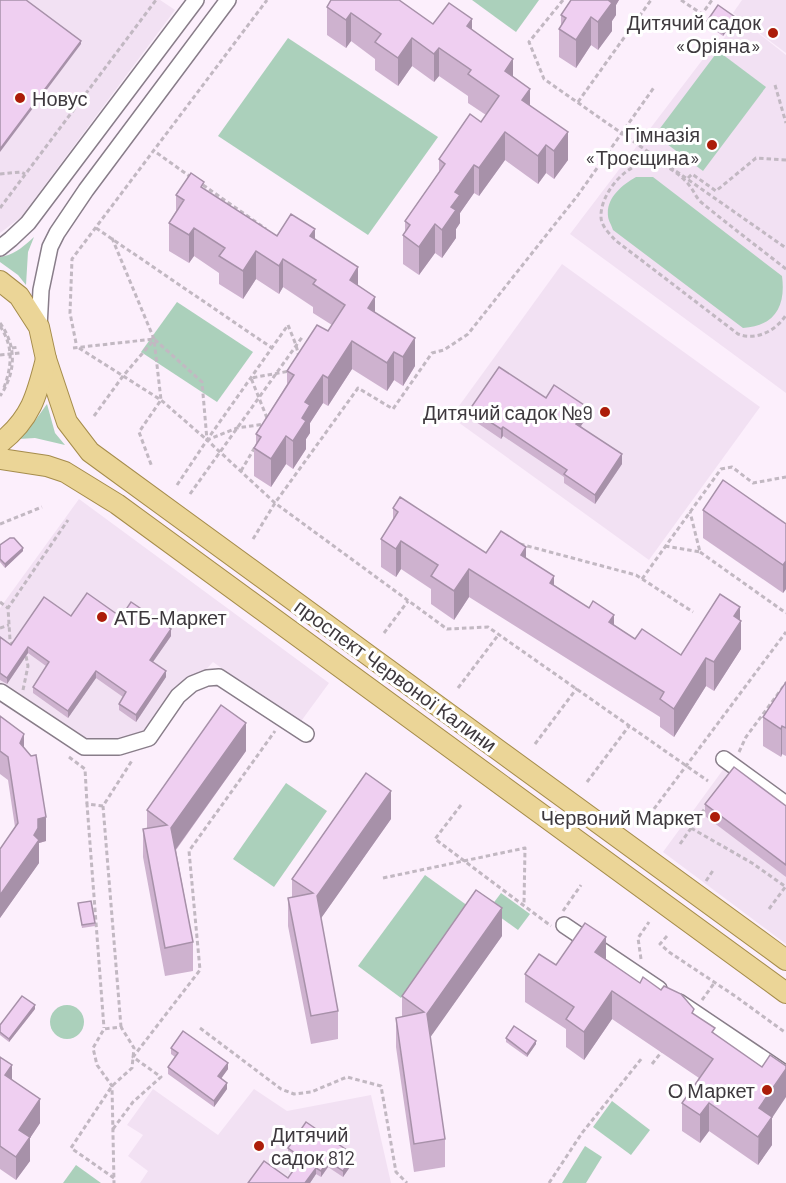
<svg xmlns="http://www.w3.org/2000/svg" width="786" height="1183" viewBox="0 0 786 1183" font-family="Barlow,sans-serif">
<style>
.built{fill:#f2e1f3}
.green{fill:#abd0bb}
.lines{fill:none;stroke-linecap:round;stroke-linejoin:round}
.minor-casing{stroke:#887d89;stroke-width:18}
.major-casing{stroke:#a58c4b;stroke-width:22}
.path{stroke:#c2b8c2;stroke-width:3;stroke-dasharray:4.5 3;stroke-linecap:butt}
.minor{stroke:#fff;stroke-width:15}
.major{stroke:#ebd597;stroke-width:20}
.wall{fill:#ceb2cf}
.shaded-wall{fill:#a791a9}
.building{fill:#efcff1;stroke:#a791a9;stroke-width:1.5}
.poi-dot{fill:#ac1d09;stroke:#fff;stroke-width:2}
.labels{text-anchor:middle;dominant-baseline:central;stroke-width:6;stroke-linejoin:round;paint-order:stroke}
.poi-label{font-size:20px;fill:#3e393e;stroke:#fff;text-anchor:end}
.street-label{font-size:20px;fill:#3e393e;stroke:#fff}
</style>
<rect width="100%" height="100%" fill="#fceffc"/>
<g class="built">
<path d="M 0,0 L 160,0 L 175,10 L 21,217 L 0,233 Z"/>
<path d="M 742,0 L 786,0 L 786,53 L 733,13 Z"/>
<path d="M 739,18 L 786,55 L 786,393 L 570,234 L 719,38 L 722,41 Z"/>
<path d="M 562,264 L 760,407 L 649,560 L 451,417 Z"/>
<path d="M 79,499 L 329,683 L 299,724 L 213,662 L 146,733 L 114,742 L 83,741 L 0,684 L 0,608 Z"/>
<path d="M 725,767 L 786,811 L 786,944 L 663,852 Z"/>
<path d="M 153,1089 L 218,1135 L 254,1089 L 287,1111 L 371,1095 L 391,1183 L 140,1183 L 148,1171 L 128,1156 L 143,1135 L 127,1125 Z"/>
</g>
<g class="green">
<path d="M 472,0 L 539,0 L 516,32 Z"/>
<path d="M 288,38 L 438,137 L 368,235 L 218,136 Z"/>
<path d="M 718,51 L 766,87 L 703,171 L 655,135 Z"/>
<path d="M 636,177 L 653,177 L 782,276 C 786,306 775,326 743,328 L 613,230 C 612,226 608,220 608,216 C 606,198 622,185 636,177 Z"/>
<path d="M 34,237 L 28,252 L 26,285 L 18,275 L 0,262 L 0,257 C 14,255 23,247 34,237 Z"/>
<path d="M 177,302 L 253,352 L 217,402 L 141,352 Z"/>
<path d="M 47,404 L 55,433 L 65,445 L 35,438 L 18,439 L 29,429 Z"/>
<path d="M 286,783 L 327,811 L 274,887 L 233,859 Z"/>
<path d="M 425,875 L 468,906 L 401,998 L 358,966 Z"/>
<path d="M 501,893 L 530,914 L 518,930 L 489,909 Z"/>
<circle cx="67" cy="1022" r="17"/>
<path d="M 612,1101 L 650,1130 L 631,1155 L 593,1127 Z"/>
<path d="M 585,1146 L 602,1157 L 586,1183 L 562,1183 Z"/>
<path d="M 76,1165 L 101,1183 L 63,1183 Z"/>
</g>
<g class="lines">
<g class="minor-casing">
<g id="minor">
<path d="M 0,248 L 11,239 L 28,223 L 196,0"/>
<path d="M 39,327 L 41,290 L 50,247 L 57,233 L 86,190 L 228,0"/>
<path d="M 1,692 L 84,747 L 119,747 L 149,738 L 178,696 L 192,684 L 207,678 L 219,677 L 306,734"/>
<path d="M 724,759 L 786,804"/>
<path d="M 564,925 L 659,989"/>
<path d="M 679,1002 L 786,1074"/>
</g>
</g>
<g class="major-casing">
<g id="major">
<path d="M 0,281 L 19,296 L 39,327 L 46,359 L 67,422 L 90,452 L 786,960"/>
<path d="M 0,443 C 31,419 37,395 46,359"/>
<path d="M 0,459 L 47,466 L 65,472 L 117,504 L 786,993"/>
</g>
</g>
<g class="path">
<path d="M 563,0 L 529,42 L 544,79 L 786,248"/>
<path d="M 681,0 L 702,14 L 712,0"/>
<path d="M 775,85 L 786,123"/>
<path d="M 578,102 L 651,0"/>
<path d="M 157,153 L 192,178"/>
<path d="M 0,174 L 21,172 L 25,174"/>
<path d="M 688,178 L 692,174 L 716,191 L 756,158 L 786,160"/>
<path d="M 203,185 L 266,229"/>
<path d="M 0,208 L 156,0"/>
<path d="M 96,228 L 272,348"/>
<path d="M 112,238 L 154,339 L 161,400 L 139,432 L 152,467"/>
<path d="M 786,269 C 758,247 730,226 702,203 C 696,198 694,191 689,185 C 682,176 665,163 654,162 C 628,160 600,193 601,217 C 601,226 610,234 615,240 L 738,334 C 756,341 776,331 786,315"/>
<path d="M 0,323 C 17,346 16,373 0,396"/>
<path d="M 288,325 L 296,345 L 299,357"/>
<path d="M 0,326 C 14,347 12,367 3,390"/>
<path d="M 76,343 L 70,313 L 72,259 L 267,0"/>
<path d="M 12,348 L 19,347"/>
<path d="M 73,348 L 154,339 L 202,382 L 207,440 L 275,503 L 447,629 L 488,627 L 708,781"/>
<path d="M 79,348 L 161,400 L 207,440 L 237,428 L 265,424"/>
<path d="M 0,355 L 20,353"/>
<path d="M 94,416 L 123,376 L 153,341"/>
<path d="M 267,418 L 251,378 L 290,371"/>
<path d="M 241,471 L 255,447"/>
<path d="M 177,485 L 207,440 L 288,325"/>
<path d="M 190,494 L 303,336"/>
<path d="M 0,524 L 42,507"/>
<path d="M 253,539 L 275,503 L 358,388 L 393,409 L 432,353 L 444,350 L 468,334 L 578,195 L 655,86"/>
<path d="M 520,544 L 636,575 L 693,612"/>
<path d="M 665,546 L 700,552 L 690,512"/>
<path d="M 700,552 L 786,613"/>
<path d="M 642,579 L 721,469 L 732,467 L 753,483 L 786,477"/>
<path d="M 0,602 L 8,608"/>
<path d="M 0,628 L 9,625"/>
<path d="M 384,633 L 408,601"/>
<path d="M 13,646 L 10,640 L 8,608 L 68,520"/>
<path d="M 458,688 L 499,634"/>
<path d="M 23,690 L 28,666 L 26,656"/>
<path d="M 535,744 L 577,688"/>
<path d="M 739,752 L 746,737 L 786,683"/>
<path d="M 69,757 L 85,769 L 87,804"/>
<path d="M 587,782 L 629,726"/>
<path d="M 461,805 L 435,839 L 551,926"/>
<path d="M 103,806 L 87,804 L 104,1028"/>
<path d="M 645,821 L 786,632"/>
<path d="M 691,828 L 752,863 L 786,887"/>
<path d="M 680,844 L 708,804"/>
<path d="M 383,878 L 525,848 L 524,904"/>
<path d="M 706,881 L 714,869"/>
<path d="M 769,909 L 786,886"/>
<path d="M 563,911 L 581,885"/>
<path d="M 667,936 L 660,944 L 669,952 L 735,996 L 786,1033"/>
<path d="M 641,959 L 638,938 L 649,922"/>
<path d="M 702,1000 L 715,982"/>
<path d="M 121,1027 L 103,806 L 133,759"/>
<path d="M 200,1028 L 281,1089 L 294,1094 L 311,1092 L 347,1077 L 381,1086 L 396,1172 L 407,1183"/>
<path d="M 652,1064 L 663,1050"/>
<path d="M 113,1129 L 133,1102 L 161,1077 L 133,1057 L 200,970 L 189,851 L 275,731"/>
<path d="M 114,1178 L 71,1148 L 112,1086 L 132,1068 L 134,1048 L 121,1027 L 104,1029 L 93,1048 L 97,1065 L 112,1086 L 114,1183"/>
<path d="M 549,1183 L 582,1133 L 642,1058"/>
</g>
<use href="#minor" class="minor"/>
<use href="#major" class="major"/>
</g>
<g class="wall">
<path d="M 571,0 L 619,0 L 616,5 L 616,15 L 612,21 L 612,31 L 598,50 L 591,45 L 576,68 L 559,57 L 559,29 L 561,26 L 561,15 Z"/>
<path d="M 327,7 L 433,24 L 472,29 L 513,78 L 530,105 L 568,160 L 554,179 L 546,173 L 538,184 L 505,160 L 479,196 L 474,193 L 460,213 L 460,223 L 456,229 L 456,238 L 442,258 L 435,253 L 419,275 L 403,264 L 403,235 L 405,233 L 405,221 L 439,172 L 439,159 L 481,122 L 486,115 L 468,103 L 468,96 L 439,76 L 434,82 L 412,66 L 398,86 L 375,70 L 375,59 L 351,41 L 346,48 L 327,35 Z"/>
<path d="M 735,20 L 723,36 L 707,25 L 707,21 Z"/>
<path d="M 204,189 L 277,236 L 315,239 L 358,286 L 375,312 L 415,366 L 403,386 L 394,380 L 387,391 L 352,369 L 328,406 L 323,403 L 310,423 L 310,433 L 306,439 L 306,449 L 293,469 L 286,464 L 271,487 L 254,476 L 254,448 L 256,446 L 256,434 L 287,384 L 287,371 L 328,331 L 332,325 L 313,313 L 313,307 L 283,287 L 279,294 L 256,279 L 243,299 L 219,284 L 219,273 L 194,256 L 189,263 L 169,251 L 169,223 L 176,211 L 176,195 Z"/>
<path d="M 546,398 L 587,417 L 581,426 L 622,464 L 595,504 L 564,483 L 564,477 L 503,436 L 501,439 L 470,418 L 470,409 Z"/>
<path d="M 393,508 L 486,553 L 526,558 L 554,585 L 635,639 L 681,655 L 740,620 L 741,649 L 714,691 L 706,686 L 674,737 L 660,727 L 660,717 L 469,597 L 454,620 L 431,604 L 431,589 L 401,569 L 396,577 L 381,567 L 381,539 L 393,520 Z"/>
<path d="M 703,510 L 786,524 L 786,589 L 783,593 L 703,538 Z"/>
<path d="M 0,545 L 23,551 L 5,568 L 0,562 Z"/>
<path d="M 71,616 L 121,617 L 171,636 L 153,662 L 166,677 L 136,722 L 119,710 L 119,704 L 123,697 L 96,678 L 68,718 L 33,693 L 33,687 L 46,666 L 28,653 L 7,684 L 0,680 L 0,637 L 11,645 Z"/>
<path d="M 786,682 L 786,756 L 782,754 L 781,757 L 763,746 L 763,717 Z"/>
<path d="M 0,716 L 24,749 L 46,841 L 39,843 L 39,863 L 0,918 L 0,849 L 15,827 L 8,780 L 0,774 Z"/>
<path d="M 246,751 L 176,850 L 193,942 L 193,971 L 165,976 L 143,857 L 143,829 L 147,829 L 147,810 Z"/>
<path d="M 705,804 L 786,806 L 786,877 L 705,816 Z"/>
<path d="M 391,819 L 321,918 L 338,1011 L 338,1039 L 311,1044 L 288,926 L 288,898 L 292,897 L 292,879 Z"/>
<path d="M 78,903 L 95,923 L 95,926 L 82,928 Z"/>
<path d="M 502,936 L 430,1037 L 445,1139 L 445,1167 L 414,1172 L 396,1047 L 396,1018 L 402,1017 L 402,996 Z"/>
<path d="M 606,959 L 640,983 L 694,1014 L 715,1034 L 772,1118 L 772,1145 L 758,1165 L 709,1131 L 700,1143 L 682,1131 L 682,1103 L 699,1078 L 612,1019 L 584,1060 L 566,1047 L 566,1029 L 525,1002 L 525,974 L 556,965 Z"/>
<path d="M 35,1009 L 9,1042 L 0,1035 L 0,1025 Z"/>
<path d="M 506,1038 L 536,1044 L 527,1057 L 506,1042 Z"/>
<path d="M 171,1048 L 228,1069 L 221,1078 L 227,1089 L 214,1107 L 168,1074 L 168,1067 L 175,1057 L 171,1054 Z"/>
<path d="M 0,1057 L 12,1079 L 40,1123 L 30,1138 L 30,1161 L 16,1180 L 0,1169 Z"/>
<path d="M 288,1148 L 354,1161 L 343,1177 L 328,1167 L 321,1177 L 316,1174 L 310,1183 L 248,1183 L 288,1178 L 299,1163 L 288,1155 Z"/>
</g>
<g class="shaded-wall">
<path d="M 607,0 L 619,0 L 616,5 L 616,15 L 612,21 L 612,31 L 598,50 L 598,22 Z"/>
<path d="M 351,13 L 351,41 L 346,48 L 346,20 Z"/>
<path d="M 591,17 L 591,45 L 576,68 L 576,40 Z"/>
<path d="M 735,17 L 735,20 L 723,36 L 723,33 Z"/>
<path d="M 472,19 L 472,47 L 467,26 Z"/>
<path d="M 412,38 L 412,66 L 398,86 L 398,58 Z"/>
<path d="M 81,41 L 81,44 L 0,152 L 0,149 Z"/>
<path d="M 439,48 L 439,76 L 434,82 L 434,54 Z"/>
<path d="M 513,59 L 513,87 L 505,71 Z"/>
<path d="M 530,89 L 530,117 L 522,100 Z"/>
<path d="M 505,132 L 505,160 L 479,196 L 479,168 Z"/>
<path d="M 568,132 L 568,160 L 554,179 L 554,151 Z"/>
<path d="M 546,145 L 546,173 L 538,184 L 538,156 Z"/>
<path d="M 474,165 L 474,193 L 460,213 L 460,223 L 456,229 L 456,238 L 442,258 L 442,230 L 451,207 L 455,192 Z"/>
<path d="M 435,224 L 435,253 L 419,275 L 419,247 Z"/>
<path d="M 194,228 L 194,256 L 189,263 L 189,235 Z"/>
<path d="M 315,229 L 315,257 L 310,236 Z"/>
<path d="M 256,251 L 256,279 L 243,299 L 243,271 Z"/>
<path d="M 283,259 L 283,287 L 279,294 L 279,266 Z"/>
<path d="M 358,267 L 358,295 L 350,280 Z"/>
<path d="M 375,297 L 375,325 L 368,308 Z"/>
<path d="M 415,338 L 415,366 L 403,386 L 403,357 Z"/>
<path d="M 352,341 L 352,369 L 328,406 L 328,378 Z"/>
<path d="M 394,352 L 394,380 L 387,391 L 387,363 Z"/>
<path d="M 323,375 L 323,403 L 310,423 L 310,433 L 306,439 L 306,449 L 293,469 L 293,441 L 302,418 L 305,402 Z"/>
<path d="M 587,407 L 587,417 L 576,433 L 576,424 Z"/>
<path d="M 503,427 L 503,436 L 501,439 L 501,429 Z"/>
<path d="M 286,436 L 286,464 L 271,487 L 271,459 Z"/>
<path d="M 622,454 L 622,464 L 595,504 L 595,495 Z"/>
<path d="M 401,541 L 401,569 L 396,577 L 396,549 Z"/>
<path d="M 526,547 L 526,575 L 521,555 Z"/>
<path d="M 23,548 L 23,551 L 5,568 L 5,564 Z"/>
<path d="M 786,561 L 786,589 L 783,593 L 783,565 Z"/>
<path d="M 469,569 L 469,597 L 454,620 L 454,591 Z"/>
<path d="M 554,576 L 554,604 L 550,583 Z"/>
<path d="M 740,607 L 740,622 L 741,621 L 741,649 L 714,691 L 714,662 L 734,616 Z"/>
<path d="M 614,615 L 614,643 L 609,622 Z"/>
<path d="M 171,629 L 171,636 L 150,666 L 150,660 Z"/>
<path d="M 28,647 L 28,653 L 7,684 L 7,678 Z"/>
<path d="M 706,658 L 706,686 L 674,737 L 674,709 Z"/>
<path d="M 96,671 L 96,678 L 68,718 L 68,711 Z"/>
<path d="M 166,671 L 166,677 L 136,722 L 136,715 Z"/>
<path d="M 246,723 L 246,751 L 171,856 L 171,828 Z"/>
<path d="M 782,726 L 782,754 L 781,757 L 781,729 Z"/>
<path d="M 24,734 L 24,757 L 20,743 Z"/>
<path d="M 391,791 L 391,819 L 317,924 L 317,896 Z"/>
<path d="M 46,817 L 46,841 L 39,843 L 39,863 L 0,918 L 0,895 L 34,835 L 38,819 Z"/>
<path d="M 502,908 L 502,936 L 427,1042 L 427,1014 Z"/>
<path d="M 606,937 L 606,965 L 595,952 Z"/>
<path d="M 612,991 L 612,1019 L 584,1060 L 584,1032 Z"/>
<path d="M 35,1005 L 35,1009 L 9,1042 L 9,1039 Z"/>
<path d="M 536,1041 L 536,1044 L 527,1057 L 527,1054 Z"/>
<path d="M 228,1063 L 228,1069 L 218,1083 L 218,1076 Z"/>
<path d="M 12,1065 L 12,1088 L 5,1075 Z"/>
<path d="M 786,1069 L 786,1097 L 772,1118 L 772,1145 L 758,1165 L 759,1108 Z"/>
<path d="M 227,1083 L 227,1089 L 214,1107 L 214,1101 Z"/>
<path d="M 40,1099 L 40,1123 L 30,1138 L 30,1161 L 16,1180 L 16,1157 L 19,1130 Z"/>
<path d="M 709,1103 L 709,1131 L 700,1143 L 700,1115 Z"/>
<path d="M 354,1155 L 354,1161 L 343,1177 L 343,1171 Z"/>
<path d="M 328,1161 L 328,1167 L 321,1177 L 321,1171 Z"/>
<path d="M 316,1168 L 316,1174 L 310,1183 L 305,1183 Z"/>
</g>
<g class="building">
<path d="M 0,0 L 26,0 L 81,41 L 0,149 Z"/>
<path d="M 331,0 L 399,0 L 433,24 L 449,3 L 472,19 L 467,26 L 513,59 L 505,71 L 530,89 L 522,100 L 568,132 L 554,151 L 546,145 L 538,156 L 505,132 L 479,168 L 474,165 L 455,192 L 460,195 L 451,207 L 456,210 L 442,230 L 435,224 L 419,247 L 403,235 L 410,225 L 405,221 L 445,164 L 439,159 L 470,114 L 481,122 L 499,96 L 468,74 L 471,70 L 439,48 L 434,54 L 412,38 L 398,58 L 375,42 L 381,34 L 351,13 L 346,20 L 327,7 Z"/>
<path d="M 571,0 L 608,0 L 612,3 L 598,22 L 591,17 L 576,40 L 559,29 L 566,18 L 561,15 Z"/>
<path d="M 718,5 L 735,17 L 723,33 L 707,21 Z"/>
<path d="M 191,173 L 204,182 L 201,187 L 277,236 L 291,214 L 315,229 L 310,236 L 358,267 L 350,280 L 375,297 L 368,308 L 415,338 L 403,357 L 394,352 L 387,363 L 352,341 L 328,378 L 323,375 L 305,402 L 310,405 L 302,418 L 306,421 L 293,441 L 286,436 L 271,459 L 254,448 L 261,437 L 256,434 L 294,375 L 287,371 L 317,325 L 328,331 L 345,305 L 313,284 L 316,280 L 283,259 L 279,266 L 256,251 L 243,271 L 219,256 L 225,248 L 194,228 L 189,235 L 169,223 L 184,200 L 176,195 Z"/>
<path d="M 499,367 L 546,398 L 554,385 L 587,407 L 576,424 L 622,454 L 595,495 L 564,474 L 567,470 L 503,427 L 501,429 L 470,409 Z"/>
<path d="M 723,480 L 786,524 L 786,561 L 783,565 L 703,510 Z"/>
<path d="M 400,497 L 486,553 L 501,531 L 526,547 L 521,555 L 554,576 L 550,583 L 589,608 L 593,601 L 614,615 L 609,622 L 635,639 L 642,629 L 681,655 L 720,594 L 740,607 L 734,616 L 741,621 L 714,662 L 706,658 L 674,709 L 660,699 L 664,692 L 469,569 L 454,591 L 431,576 L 438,565 L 401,541 L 396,549 L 381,539 L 398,512 L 393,508 Z"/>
<path d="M 10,538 L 14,538 L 23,548 L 5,564 L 0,559 L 0,545 Z"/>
<path d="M 87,593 L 121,617 L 131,602 L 171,629 L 150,660 L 166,671 L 136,715 L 119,704 L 126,692 L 96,671 L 68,711 L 33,687 L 49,662 L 28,647 L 7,678 L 0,673 L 0,637 L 11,645 L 44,597 L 71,616 Z"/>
<path d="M 786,682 L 786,728 L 782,726 L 781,729 L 763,717 Z"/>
<path d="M 221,705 L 246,723 L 171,828 L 193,942 L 165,948 L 143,829 L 167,825 L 147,810 Z"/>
<path d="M 0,716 L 24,734 L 20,743 L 31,756 L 36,755 L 46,817 L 38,819 L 38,828 L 34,835 L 39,840 L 0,895 L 0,849 L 18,823 L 8,757 L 0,751 Z"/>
<path d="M 734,767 L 786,806 L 786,865 L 705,804 Z"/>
<path d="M 366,773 L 391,791 L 317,896 L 338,1011 L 311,1016 L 288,898 L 313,893 L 292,879 Z"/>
<path d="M 476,890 L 502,908 L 427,1014 L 445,1139 L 414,1144 L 396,1018 L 424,1012 L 402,996 Z"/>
<path d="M 91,901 L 95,923 L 82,925 L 78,903 Z"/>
<path d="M 585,923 L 606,937 L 595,952 L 640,983 L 643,977 L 661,990 L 664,986 L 681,994 L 694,1009 L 692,1013 L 715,1028 L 712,1032 L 762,1067 L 770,1055 L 786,1066 L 786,1069 L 759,1108 L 772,1117 L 758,1137 L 709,1103 L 700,1115 L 682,1103 L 713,1059 L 612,991 L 584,1032 L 566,1019 L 574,1007 L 525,974 L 539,954 L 556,965 Z"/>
<path d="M 22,996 L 35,1005 L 9,1039 L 0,1032 L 0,1025 Z"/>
<path d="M 514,1026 L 536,1041 L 527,1054 L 506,1038 Z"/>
<path d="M 183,1031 L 228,1063 L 218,1076 L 227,1083 L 214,1101 L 168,1067 L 178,1053 L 171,1048 Z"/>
<path d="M 0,1057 L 12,1065 L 5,1075 L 40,1099 L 19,1130 L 30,1137 L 16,1157 L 0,1146 Z"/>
<path d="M 306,1122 L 354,1155 L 343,1171 L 328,1161 L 321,1171 L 316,1168 L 305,1183 L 248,1183 L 264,1161 L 288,1178 L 302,1158 L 288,1148 Z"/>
</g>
<g class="poi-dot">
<circle cx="773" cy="33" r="6"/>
<circle cx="20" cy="98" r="6"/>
<circle cx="712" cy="145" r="6"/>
<circle cx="605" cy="412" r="6"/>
<circle cx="102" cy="617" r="6"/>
<circle cx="715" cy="817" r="6"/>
<circle cx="767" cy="1090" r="6"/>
<circle cx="259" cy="1146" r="6"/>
</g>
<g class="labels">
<g class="poi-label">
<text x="761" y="22">Дитячий садок<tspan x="761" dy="23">«Оріяна»</tspan></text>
<text x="32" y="98" text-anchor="start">Новус</text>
<text x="700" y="134">Гімназія<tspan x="700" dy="23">«Троєщина»</tspan></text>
<text x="593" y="412">Дитячий садок №9</text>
<text x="114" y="617" text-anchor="start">АТБ-Маркет</text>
<text x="703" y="817">Червоний Маркет</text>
<text x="755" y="1090">О Маркет</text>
<text x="271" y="1134" text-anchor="start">Дитячий<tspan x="271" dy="23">садок 812</tspan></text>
</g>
<g class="street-label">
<text transform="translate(396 675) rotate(36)">проспект Червоної Калини</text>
</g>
</g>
</svg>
